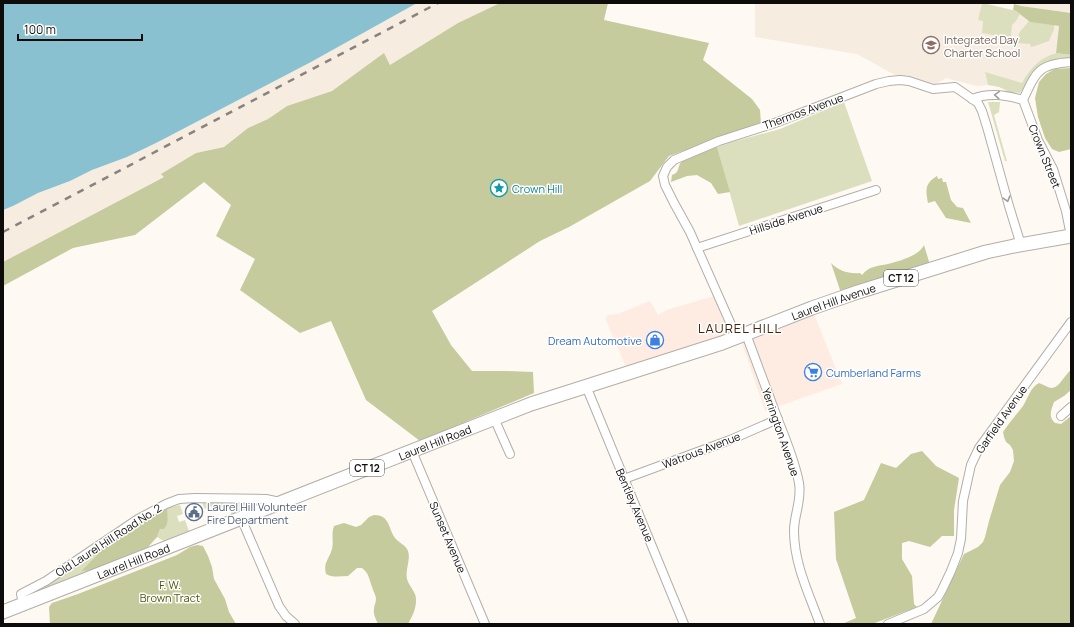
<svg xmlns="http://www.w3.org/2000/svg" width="1074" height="627" viewBox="0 0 1074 627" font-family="Manrope,sans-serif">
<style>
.commercial{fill:#feebe1}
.built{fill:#f6ecdf}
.green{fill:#dbdfbd}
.forest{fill:#c5cb9c}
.water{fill:#89c1d1}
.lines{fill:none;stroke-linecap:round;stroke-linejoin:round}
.minor-casing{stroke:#b3aea8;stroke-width:10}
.trunk-casing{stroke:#b3aea8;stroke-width:15}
.minor{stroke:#fff;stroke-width:8}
.trunk{stroke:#fff;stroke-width:13}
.rail{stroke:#87837f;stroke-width:2.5;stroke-dasharray:7 7;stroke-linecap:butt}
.oneway{stroke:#9f9e9d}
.labels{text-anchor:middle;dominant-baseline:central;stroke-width:3;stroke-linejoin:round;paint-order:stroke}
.shield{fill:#fff;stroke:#565554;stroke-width:1}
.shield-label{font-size:10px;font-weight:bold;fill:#0e0c0a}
.education-label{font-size:11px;fill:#785e54;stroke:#fff;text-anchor:start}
.street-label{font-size:11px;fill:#0e0c0a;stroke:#fff}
.culture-label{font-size:11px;fill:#0d838f;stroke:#fff;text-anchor:start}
.shop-label{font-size:11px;fill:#366cbe;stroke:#fff;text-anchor:end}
.service-label{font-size:11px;fill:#4e5e75;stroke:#fff;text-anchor:start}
.park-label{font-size:11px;fill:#515608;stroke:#fff}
.quarter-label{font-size:13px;letter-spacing:1px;fill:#42230a;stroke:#fff}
</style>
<rect width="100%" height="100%" fill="#fef9f2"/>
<g class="commercial">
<path d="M 714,296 L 729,335 L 627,369 L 606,320 L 607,315 L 618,314 L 650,301 L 658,315 L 667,310 Z"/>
<path d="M 814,314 L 842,384 L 765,411 L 742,343 Z"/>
</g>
<g class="built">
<path d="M 417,3 L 500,3 L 458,23 L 390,65 L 384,54 L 332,91 L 287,106 L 268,119 L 248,128 L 224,147 L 196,153 L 162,174 L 165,176 L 3,262 L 3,210 L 13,206 L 38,193 L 70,181 L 92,170 L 127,157 L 158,142 L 311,62 Z"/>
<path d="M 755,3 L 984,3 L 1016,11 L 1030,22 L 1059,26 L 1056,53 L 1047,56 L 1035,64 L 1029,71 L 1022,83 L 985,73 L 988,85 L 977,86 L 946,78 L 936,84 L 934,84 L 909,76 L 895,75 L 857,54 L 755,37 Z"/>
<path d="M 1011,3 L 1071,3 L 1071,13 L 1021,6 Z"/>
</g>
<g class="green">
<path d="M 982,3 L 1016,11 L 1020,14 L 1016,21 L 1012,25 L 1011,36 L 1004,37 L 982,33 L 983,23 L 983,21 L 978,20 Z"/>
<path d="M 1029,21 L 1031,22 L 1054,25 L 1054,29 L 1049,41 L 1035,46 L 1031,47 L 1030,44 L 1018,43 L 1019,33 Z"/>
<path d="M 1056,53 L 1071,55 L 1071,59 L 1034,72 L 1020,93 L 1010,92 L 999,87 L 988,85 L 985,72 L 1022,83 C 1030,68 1039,58 1056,53 Z"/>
<path d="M 844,102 L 872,181 L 739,226 L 717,147 L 732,142 L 780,129 Z"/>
<path d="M 988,102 L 1000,102 L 999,112 L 994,115 L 1007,161 L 1005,161 Z"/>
<path d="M 209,501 L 266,501 L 232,517 L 229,506 L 213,510 L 211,506 L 205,509 L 202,503 Z"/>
<path d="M 180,505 L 183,514 L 177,516 L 179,522 L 185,520 L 190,534 L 167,543 L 157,537 L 160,529 L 168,518 L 167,508 Z"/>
<path d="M 105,547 L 82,570 L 92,570 L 39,590 Z"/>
</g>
<g class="forest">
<path d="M 500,3 L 608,3 L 604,20 L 709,43 L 703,60 L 752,99 L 760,110 L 761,124 L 669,156 L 650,181 L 569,227 L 540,241 L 432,311 L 451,345 L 472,371 L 506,371 L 533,372 L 534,393 L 420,441 L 366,400 L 331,321 L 300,333 L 240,290 L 255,259 L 216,236 L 231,205 L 204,182 L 135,235 L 73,248 L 3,286 L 3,262 L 164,177 L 161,174 L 196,153 L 224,147 L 248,128 L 268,119 L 287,106 L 332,91 L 384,53 L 390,65 L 458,23 Z"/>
<path d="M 1014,4 L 1021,6 L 1071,13 L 1071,55 L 1056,53 L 1059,26 L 1030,22 L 1016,11 L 1013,10 Z"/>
<path d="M 1071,68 L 1071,149 L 1059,152 L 1052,149 L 1045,138 L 1038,117 L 1035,98 L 1039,82 L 1046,74 L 1055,69 Z"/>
<path d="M 717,147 L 730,192 L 718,194 L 711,183 L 697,175 L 687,176 L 671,182 L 672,175 C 680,173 677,166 682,161 C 688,154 708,150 717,147 Z"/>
<path d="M 937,176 L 938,179 L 942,178 L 943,182 L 946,182 L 951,200 L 957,207 L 963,208 L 971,223 L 946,218 L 935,201 L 928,203 C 926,190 924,184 937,176 Z"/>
<path d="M 924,245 L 930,265 L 841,293 L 831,263 C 839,271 848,274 860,273 L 862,275 C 869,266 878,266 888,264 C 899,261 919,256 924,245 Z"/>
<path d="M 1071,370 L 1071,390 L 1064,396 L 1054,402 C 1051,411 1048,416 1055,423 L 1061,424 L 1071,416 L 1071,624 L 931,624 L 964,554 L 978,547 L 983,542 L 985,537 L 989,521 L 1000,485 L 1010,472 L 1014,461 L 1013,450 L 1010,445 L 1006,442 L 1004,437 L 1003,432 C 1009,423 1016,415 1023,406 C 1028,398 1030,388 1039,383 C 1042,384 1045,386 1048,387 C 1058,392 1064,375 1071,370 Z"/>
<path d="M 922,451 L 936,466 L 959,478 L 954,510 L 954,536 L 942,536 L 930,547 L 909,541 L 902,543 L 902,559 L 912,576 L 914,604 L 917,607 L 872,624 L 842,624 L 856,618 L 836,559 L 834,512 L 864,500 L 881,463 L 896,468 L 911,454 Z"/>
<path d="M 167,508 C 168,515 169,523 164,529 L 160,529 L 157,537 L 148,547 L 92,570 L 81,571 L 105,547 L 146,517 Z"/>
<path d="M 374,515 C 390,515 388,528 395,538 C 399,543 406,545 408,551 C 411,559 405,570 407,579 C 409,587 417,592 416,601 C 416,609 412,617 408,624 L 378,624 C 376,619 373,614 374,609 C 374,605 376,603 376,599 C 376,595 373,591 372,587 C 369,579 369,573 362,568 L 357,568 L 348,576 C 340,576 333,578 326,574 C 323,562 329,560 332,549 C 334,542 331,534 334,526 L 344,523 L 356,527 L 361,525 L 369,517 Z"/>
<path d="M 197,545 L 203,546 L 208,556 L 212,567 L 214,579 L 225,599 L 229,612 L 236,624 L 50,624 L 49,607 L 52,603 L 78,594 L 177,555 L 190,547 Z"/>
</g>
<path class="water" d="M 3,3 L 417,3 L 311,62 L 158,142 L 127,157 L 92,170 L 70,181 L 38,193 L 13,206 L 3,210 Z"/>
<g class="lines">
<g class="minor-casing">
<g id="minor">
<path d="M 1071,62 C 1038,64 1036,72 1023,100 L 1038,140 L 1053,169 L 1066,211 L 1071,236"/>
<path d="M 972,99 C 989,92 1006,95 1023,100"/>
<path d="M 697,248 L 876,190"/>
<path d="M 746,334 C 757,363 767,391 778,420 C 786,440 795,461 799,483 C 802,501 794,514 794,531 C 794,564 809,594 820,624"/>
<path d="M 737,338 L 690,232 L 674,203 L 665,185 L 663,176 L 667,167 L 674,160 L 719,141 L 775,123 L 876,84 L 889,81 L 900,80 L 909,81 L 933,89 L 955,87 L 978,103 L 982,111 L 987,127 L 1009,206 L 1021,245"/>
<path d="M 586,386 L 684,624"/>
<path d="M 1061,416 L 1071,407"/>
<path d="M 494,418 L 510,454"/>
<path d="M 412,451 L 485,624"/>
<path d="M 624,479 L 730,440 L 778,419"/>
<path d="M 241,518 L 279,606 L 286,616 L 295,624"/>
<path d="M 23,604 L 21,594 L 46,581 L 138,519 L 166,504 L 179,499 L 195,498 L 266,499 L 280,502"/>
<path d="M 888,624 L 924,609 L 938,597 L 942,590 L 951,571 L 958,553 L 961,539 L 963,501 L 971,465 L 979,448 L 1071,322"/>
</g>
</g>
<g class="trunk-casing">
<g id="trunk">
<path id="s1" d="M 3,612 L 531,404 L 722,343 L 812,308 L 858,292 L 986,252 L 1014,246 L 1071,236"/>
</g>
</g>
<use href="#minor" class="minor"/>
<use href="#trunk" class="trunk"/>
<path class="rail" d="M 3,232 L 438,3"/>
</g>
<defs><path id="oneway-chevron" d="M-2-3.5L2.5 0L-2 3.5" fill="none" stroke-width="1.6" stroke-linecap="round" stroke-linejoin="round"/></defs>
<g class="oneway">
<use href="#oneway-chevron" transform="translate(997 95) rotate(-176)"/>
<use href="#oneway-chevron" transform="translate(1007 199) rotate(74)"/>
</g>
<defs>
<g id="school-ring" transform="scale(0.9)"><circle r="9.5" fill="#fff" stroke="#8d6e63" stroke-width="1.5"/><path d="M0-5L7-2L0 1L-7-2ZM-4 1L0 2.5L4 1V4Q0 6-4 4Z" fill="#8d6e63"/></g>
<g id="sight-ring" transform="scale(0.9)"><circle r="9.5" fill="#fff" stroke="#0f9aa8" stroke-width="1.5"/><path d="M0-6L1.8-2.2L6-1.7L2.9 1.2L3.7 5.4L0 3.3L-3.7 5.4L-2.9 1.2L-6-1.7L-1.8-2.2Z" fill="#0f9aa8"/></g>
<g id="shop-ring" transform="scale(0.9)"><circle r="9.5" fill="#fff" stroke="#3f7fe0" stroke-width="1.5"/><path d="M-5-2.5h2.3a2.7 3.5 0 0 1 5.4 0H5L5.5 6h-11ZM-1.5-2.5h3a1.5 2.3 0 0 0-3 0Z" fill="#3f7fe0"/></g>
<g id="supermarket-ring" transform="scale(0.9)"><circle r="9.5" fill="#fff" stroke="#3f7fe0" stroke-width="1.5"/><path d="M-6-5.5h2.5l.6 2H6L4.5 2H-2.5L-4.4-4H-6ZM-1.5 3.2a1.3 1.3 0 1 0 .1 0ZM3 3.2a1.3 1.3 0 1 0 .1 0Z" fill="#3f7fe0"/></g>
<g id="civic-ring" transform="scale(0.9)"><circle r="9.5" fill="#fff" stroke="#5c6f8a" stroke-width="1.5"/><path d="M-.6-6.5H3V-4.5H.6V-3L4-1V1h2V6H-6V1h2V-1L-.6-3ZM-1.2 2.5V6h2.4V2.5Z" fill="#5c6f8a"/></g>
</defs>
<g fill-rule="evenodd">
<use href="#school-ring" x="931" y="45"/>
<use href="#sight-ring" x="499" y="188"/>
<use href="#shop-ring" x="655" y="340"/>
<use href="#supermarket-ring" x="813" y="372"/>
<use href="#civic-ring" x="194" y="512"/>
</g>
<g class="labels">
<g class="shield">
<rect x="884" y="270" width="34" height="16" rx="3"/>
<rect x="350" y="460" width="34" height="16" rx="3"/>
</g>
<g class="shield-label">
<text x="901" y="278">CT 12</text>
<text x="367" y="468">CT 12</text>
</g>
<g class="education-label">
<text x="944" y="39">Integrated Day<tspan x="944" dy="13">Charter School</tspan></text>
</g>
<g class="street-label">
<text transform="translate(803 111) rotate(-20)">Thermos Avenue</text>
<text transform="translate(1045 156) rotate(68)">Crown Street</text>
<text transform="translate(786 219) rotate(-18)">Hillside Avenue</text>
<text stroke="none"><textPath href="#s1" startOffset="887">Laurel Hill Avenue</textPath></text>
<text transform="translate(1001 419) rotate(-55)">Garfield Avenue</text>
<text transform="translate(781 432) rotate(71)">Yerrington Avenue</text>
<text stroke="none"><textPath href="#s1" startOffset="464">Laurel Hill Road</textPath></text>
<text transform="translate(701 450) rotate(-21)">Watrous Avenue</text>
<text transform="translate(635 505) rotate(67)">Bentley Avenue</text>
<text transform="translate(448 537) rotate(67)">Sunset Avenue</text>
<text transform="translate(108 540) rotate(-33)">Old Laurel Hill Road No. 2</text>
<text stroke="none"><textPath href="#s1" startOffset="140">Laurel Hill Road</textPath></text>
</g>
<g class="culture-label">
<text x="512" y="188">Crown Hill</text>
</g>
<g class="shop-label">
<text x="642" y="340">Dream Automotive</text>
<text x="826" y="372" text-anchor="start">Cumberland Farms</text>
</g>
<g class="service-label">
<text x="207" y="506">Laurel Hill Volunteer<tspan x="207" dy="13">Fire Department</tspan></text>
</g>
<g class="park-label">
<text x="170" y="584">F. W.<tspan x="170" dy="13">Brown Tract</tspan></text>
</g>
<g class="quarter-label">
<text x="740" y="328">LAUREL HILL</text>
</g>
</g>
<rect width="1074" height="627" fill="none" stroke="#0e0c0a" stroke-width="8"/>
<path d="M18 34v6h124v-6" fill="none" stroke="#0e0c0a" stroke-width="2"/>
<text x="24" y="34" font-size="12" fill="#0e0c0a" stroke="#ffffff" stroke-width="3" paint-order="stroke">100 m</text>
</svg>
